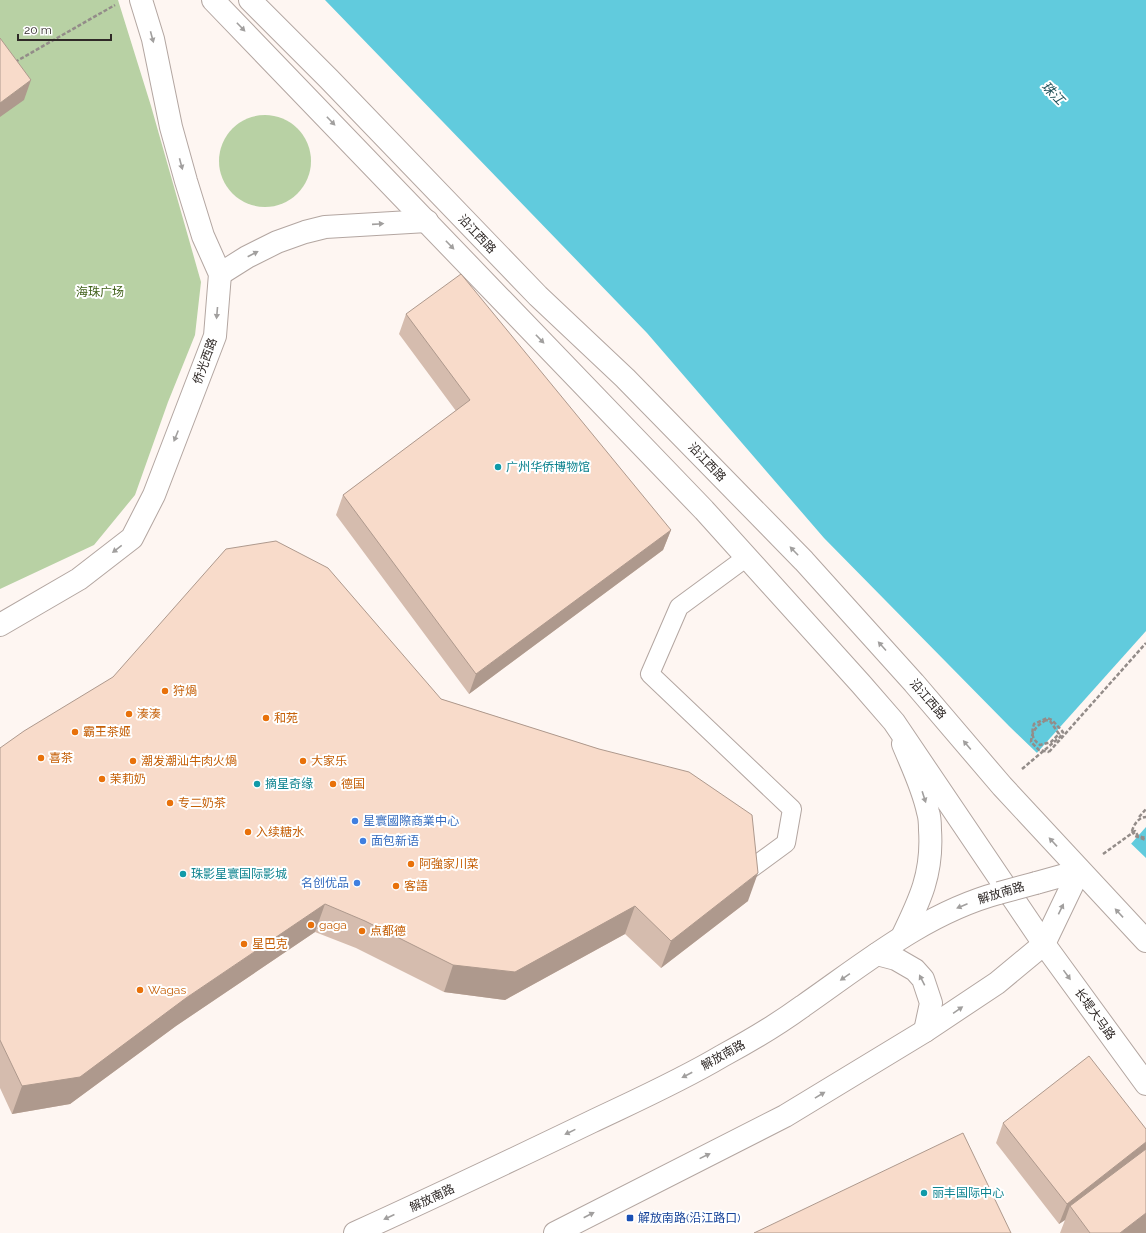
<svg xmlns="http://www.w3.org/2000/svg" width="1146" height="1233" viewBox="0 0 1146 1233" font-family="Raleway,'Noto Sans SC',sans-serif">
<style>
.green{fill:#b8d1a4}
.water{fill:#61cbdd}
.pier{fill:#fef6f2}
.lines{fill:none;stroke-linecap:round;stroke-linejoin:round}
.service-casing{stroke:#b3a6a1;stroke-width:20}
.tertiary-casing{stroke:#b3a6a1;stroke-width:24}
.secondary-casing{stroke:#b3a6a1;stroke-width:24}
.primary-casing{stroke:#b3a6a1;stroke-width:24}
.path{stroke:#938c89;stroke-width:2.5;stroke-dasharray:4 2;stroke-linecap:butt}
.service{stroke:#fff;stroke-width:18}
.tertiary{stroke:#fff;stroke-width:22}
.secondary{stroke:#fff;stroke-width:22}
.primary{stroke:#fff;stroke-width:22}
.secondary-bridge-casing{stroke:#b3a6a1;stroke-width:24;stroke-linecap:butt}
.path-bridge{stroke:#938c89;stroke-width:2.5;stroke-dasharray:4 2;stroke-linecap:butt}
.secondary-bridge{stroke:#fff;stroke-width:22}
.wall{fill:#d5bcae}
.shaded-wall{fill:#ae998d}
.building{fill:#f8dbca;stroke:#ae998d}
.oneway{fill:#a19f9e}
.culture-dot{fill:#0f9aa8;stroke:#fff;stroke-width:1.5}
.food-dot{fill:#e8710a;stroke:#fff;stroke-width:1.5}
.shop-dot{fill:#3f7fe0;stroke:#fff;stroke-width:1.5}
.transit-dot{fill:#1a4fb4;stroke:#fff;stroke-width:1.5}
.labels{text-anchor:middle;dominant-baseline:central;stroke-width:4;stroke-linejoin:round;paint-order:stroke}
.street-label{font-size:12px;fill:#2f2927;stroke:#fff}
.park-label{font-size:12px;fill:#40601a;stroke:#fff}
.culture-label{font-size:12px;fill:#0d838f;stroke:#fff;text-anchor:start}
.food-label{font-size:12px;fill:#c56008;stroke:#fff;text-anchor:start}
.shop-label{font-size:12px;fill:#366cbe;stroke:#fff;text-anchor:start}
.transit-label{font-size:12px;fill:#164399;stroke:#fff;text-anchor:start}
.water-label{font-size:13px;font-style:italic;fill:#23525a;stroke:#fff}
</style>
<rect width="100%" height="100%" fill="#fef6f2"/>
<g class="green">
<path d="M 0,0 L 118,0 L 151,106 L 201,282 L 195,335 L 168,402 L 135,495 L 94,545 L 0,589 Z"/>
<circle cx="265" cy="161" r="46"/>
</g>
<path class="water" d="M 325,0 L 1146,0 L 1146,858 L 1009,726 L 824,538 L 647,333 Z"/>
<path class="pier" d="M 1146,631 L 1146,827 L 1130,845 L 1035,755 Z"/>
<g class="lines">
<g class="service-casing">
<path id="service" d="M 745,873 L 786,843 L 792,809 L 650,674 L 679,607 L 747,557"/>
</g>
<g class="tertiary-casing">
<g id="tertiary">
<path d="M 220,274 L 247,257 L 277,242 L 305,232 L 325,227 L 427,221"/>
<path d="M 0,625 L 79,579 L 132,538 L 154,495 L 215,336 L 220,274 L 203,236 L 186,181 L 171,127 L 153,39 L 141,0"/>
<path d="M 877,954 L 896,959 L 915,970 L 923,979 L 931,1003 L 925,1031"/>
</g>
</g>
<g class="secondary-casing">
<g id="secondary">
<path d="M 1036,883 L 1079,871"/>
<path d="M 902,937 C 920,900 933,873 930,830 C 930,824 930,818 928,812 C 923,788 912,766 903,744"/>
<path d="M 355,1233 C 434,1197 512,1160 591,1122 C 635,1101 680,1081 722,1056 C 750,1041 777,1025 803,1006 C 865,963 925,913 999,893"/>
<path d="M 555,1233 L 785,1116 L 925,1031 L 997,983 L 1044,944 L 1079,871"/>
</g>
</g>
<g class="primary-casing">
<g id="primary">
<path d="M 213,0 L 704,510 L 861,684 L 894,722 L 1044,944 L 1146,1084"/>
<path d="M 250,0 L 329,79 L 538,296 L 625,378 L 804,561 L 914,683 L 1002,786 L 1146,941"/>
</g>
</g>
<g class="path">
<path d="M 15,62 L 115,5"/>
<path d="M 1049,752 L 1146,643"/>
<path d="M 1022,769 L 1060,737 L 1063,732 L 1052,720 L 1047,718 L 1034,724 C 1031,734 1032,739 1040,745 L 1051,742 L 1059,734 L 1050,721 L 1046,720"/>
<path d="M 1139,817 L 1146,809"/>
<path d="M 1132,831 C 1134,824 1139,817 1146,817"/>
<path d="M 1103,854 L 1135,831 L 1138,836 L 1146,838"/>
</g>
<use href="#service" class="service"/>
<use href="#tertiary" class="tertiary"/>
<use href="#secondary" class="secondary"/>
<use href="#primary" class="primary"/>
<g class="secondary-bridge-casing">
<path id="secondary-bridge" d="M 999,893 L 1036,883"/>
</g>
<g class="path-bridge">
<path d="M 1046,720 C 1036,726 1032,731 1031,742 L 1039,750 L 1049,752"/>
<path d="M 1132,831 L 1135,836 L 1146,840"/>
</g>
<use href="#secondary-bridge" class="secondary-bridge"/>
</g>
<g class="wall">
<path d="M 406,314 L 671,530 L 663,550 L 469,694 L 336,515 L 343,495 L 456,411 L 399,334 Z"/>
<path d="M 441,699 L 599,749 L 748,901 L 661,968 L 625,934 L 505,1000 L 444,992 L 356,948 L 315,932 L 176,1026 L 70,1104 L 12,1114 L 0,1088 L 0,748 Z"/>
<path d="M 1003,1123 L 1146,1129 L 1146,1233 L 1060,1233 L 1065,1220 L 1059,1224 L 996,1143 Z"/>
</g>
<g class="shaded-wall">
<path d="M 31,80 L 24,100 L 0,117 L 0,103 Z"/>
<path d="M 671,530 L 663,550 L 469,694 L 476,674 Z"/>
<path d="M 758,873 L 748,901 L 661,968 L 671,941 Z"/>
<path d="M 325,904 L 315,932 L 176,1026 L 70,1104 L 12,1114 L 22,1086 L 186,998 Z"/>
<path d="M 635,906 L 625,934 L 505,1000 L 444,992 L 453,965 Z"/>
<path d="M 1146,1142 L 1146,1155 L 1070,1206 L 1065,1220 L 1059,1224 L 1067,1204 Z"/>
<path d="M 1146,1213 L 1146,1233 L 1120,1233 Z"/>
</g>
<g class="building">
<path d="M 0,38 L 31,80 L 0,103 Z"/>
<path d="M 461,274 L 671,530 L 476,674 L 343,495 L 470,400 L 406,314 Z"/>
<path d="M 276,541 L 328,568 L 441,699 L 599,749 L 689,772 L 752,815 L 758,873 L 671,941 L 635,906 L 515,972 L 453,965 L 365,921 L 325,904 L 186,998 L 80,1077 L 22,1086 L 0,1040 L 0,748 L 24,731 L 113,677 L 226,549 Z"/>
<path d="M 1089,1056 L 1146,1129 L 1146,1142 L 1067,1204 L 1003,1123 Z"/>
<path d="M 963,1133 L 1011,1233 L 754,1233 Z"/>
<path d="M 1146,1149 L 1146,1213 L 1120,1233 L 1090,1233 L 1070,1206 Z"/>
</g>
<defs><path id="oneway-solid" d="M-6-.8H1V-3.2L6.5 0L1 3.2V.8H-6Z"/></defs>
<g class="oneway">
<use href="#oneway-solid" transform="translate(241 27) rotate(46)"/>
<use href="#oneway-solid" transform="translate(152 37) rotate(75)"/>
<use href="#oneway-solid" transform="translate(331 121) rotate(46)"/>
<use href="#oneway-solid" transform="translate(181 164) rotate(75)"/>
<use href="#oneway-solid" transform="translate(378 224) rotate(-4)"/>
<use href="#oneway-solid" transform="translate(450 245) rotate(46)"/>
<use href="#oneway-solid" transform="translate(253 254) rotate(-27)"/>
<use href="#oneway-solid" transform="translate(217 313) rotate(95)"/>
<use href="#oneway-solid" transform="translate(540 339) rotate(46)"/>
<use href="#oneway-solid" transform="translate(176 436) rotate(112)"/>
<use href="#oneway-solid" transform="translate(117 549) rotate(142)"/>
<use href="#oneway-solid" transform="translate(794 551) rotate(-134)"/>
<use href="#oneway-solid" transform="translate(882 646) rotate(-132)"/>
<use href="#oneway-solid" transform="translate(967 745) rotate(-130)"/>
<use href="#oneway-solid" transform="translate(924 797) rotate(72)"/>
<use href="#oneway-solid" transform="translate(1053 842) rotate(-133)"/>
<use href="#oneway-solid" transform="translate(962 906) rotate(157)"/>
<use href="#oneway-solid" transform="translate(1061 909) rotate(-64)"/>
<use href="#oneway-solid" transform="translate(1119 913) rotate(-133)"/>
<use href="#oneway-solid" transform="translate(1067 975) rotate(54)"/>
<use href="#oneway-solid" transform="translate(845 977) rotate(145)"/>
<use href="#oneway-solid" transform="translate(922 980) rotate(-117)"/>
<use href="#oneway-solid" transform="translate(958 1010) rotate(-35)"/>
<use href="#oneway-solid" transform="translate(687 1075) rotate(152)"/>
<use href="#oneway-solid" transform="translate(820 1095) rotate(-31)"/>
<use href="#oneway-solid" transform="translate(570 1132) rotate(154)"/>
<use href="#oneway-solid" transform="translate(705 1156) rotate(-26)"/>
<use href="#oneway-solid" transform="translate(589 1215) rotate(-27)"/>
<use href="#oneway-solid" transform="translate(389 1217) rotate(155)"/>
</g>
<g class="culture-dot">
<circle cx="498" cy="467" r="4"/>
<circle cx="257" cy="784" r="4"/>
<circle cx="183" cy="874" r="4"/>
<circle cx="924" cy="1193" r="4"/>
</g>
<g class="food-dot">
<circle cx="165" cy="691" r="4"/>
<circle cx="129" cy="714" r="4"/>
<circle cx="266" cy="718" r="4"/>
<circle cx="75" cy="732" r="4"/>
<circle cx="41" cy="758" r="4"/>
<circle cx="133" cy="761" r="4"/>
<circle cx="303" cy="761" r="4"/>
<circle cx="102" cy="779" r="4"/>
<circle cx="333" cy="784" r="4"/>
<circle cx="170" cy="803" r="4"/>
<circle cx="248" cy="832" r="4"/>
<circle cx="411" cy="864" r="4"/>
<circle cx="396" cy="886" r="4"/>
<circle cx="311" cy="925" r="4"/>
<circle cx="362" cy="931" r="4"/>
<circle cx="244" cy="944" r="4"/>
<circle cx="140" cy="990" r="4"/>
</g>
<g class="shop-dot">
<circle cx="355" cy="821" r="4"/>
<circle cx="363" cy="841" r="4"/>
<circle cx="357" cy="883" r="4"/>
</g>
<rect class="transit-dot" x="626" y="1214" width="8" height="8" rx="2"/>
<g class="labels">
<g class="street-label">
<text transform="translate(477 234) rotate(46)">沿江西路</text>
<text transform="translate(205 361) rotate(-70)">侨光西路</text>
<text transform="translate(707 462) rotate(46)">沿江西路</text>
<text transform="translate(928 699) rotate(49)">沿江西路</text>
<text transform="translate(1001 893) rotate(-17)">解放南路</text>
<text transform="translate(1095 1014) rotate(54)">长堤大马路</text>
<text transform="translate(723 1055) rotate(-29)">解放南路</text>
<text transform="translate(432 1198) rotate(-25)">解放南路</text>
</g>
<g class="park-label">
<text x="100" y="292">海珠广场</text>
</g>
<g class="culture-label">
<text x="506" y="467">广州华侨博物馆</text>
<text x="265" y="784">摘星奇缘</text>
<text x="191" y="874">珠影星寰国际影城</text>
<text x="932" y="1193">丽丰国际中心</text>
</g>
<g class="food-label">
<text x="173" y="691">狩煱</text>
<text x="137" y="714">湊湊</text>
<text x="274" y="718">和苑</text>
<text x="83" y="732">霸王茶姬</text>
<text x="49" y="758">喜茶</text>
<text x="141" y="761">潮发潮汕牛肉火煱</text>
<text x="311" y="761">大家乐</text>
<text x="110" y="779">茉莉奶</text>
<text x="341" y="784">德国</text>
<text x="178" y="803">专二奶茶</text>
<text x="256" y="832">入续糖水</text>
<text x="419" y="864">阿強家川菜</text>
<text x="404" y="886">客語</text>
<text x="319" y="925">gaga</text>
<text x="370" y="931">点都德</text>
<text x="252" y="944">星巴克</text>
<text x="148" y="990">Wagas</text>
</g>
<g class="shop-label">
<text x="363" y="821">星寰國際商業中心</text>
<text x="371" y="841">面包新语</text>
<text x="349" y="883" text-anchor="end">名创优品</text>
</g>
<g class="transit-label">
<text x="638" y="1218">解放南路(沿江路口)</text>
</g>
<g class="water-label">
<text transform="translate(1053 93) rotate(45)">珠江</text>
</g>
</g>
<path d="M18 34v6h93v-6" fill="none" stroke="#2f2927" stroke-width="2"/>
<text x="24" y="34" font-size="12" fill="#2f2927" stroke="#ffffff" stroke-width="3" paint-order="stroke">20 m</text>
</svg>
